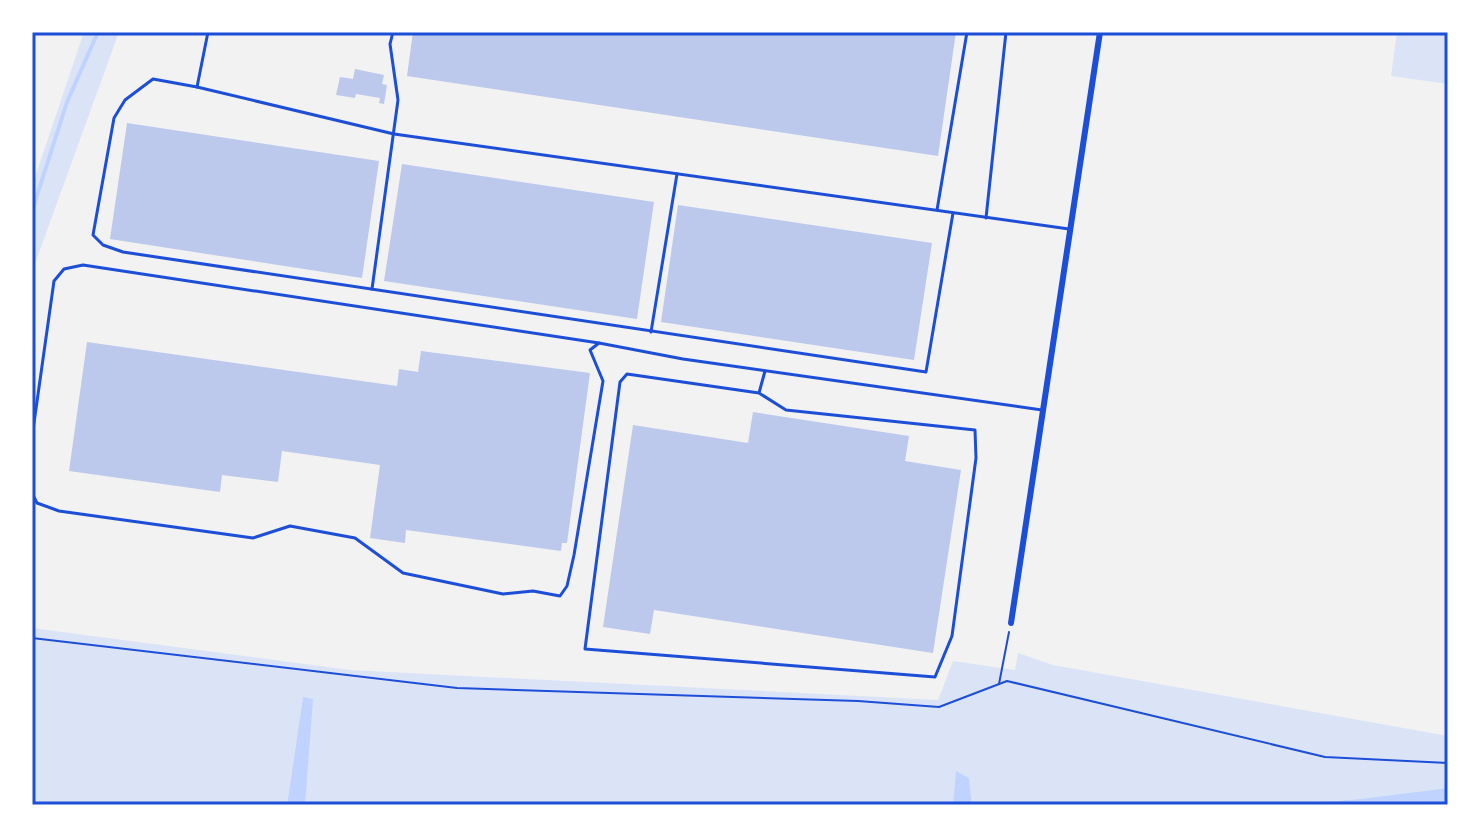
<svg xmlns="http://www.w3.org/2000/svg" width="1480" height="837" viewBox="0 0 1480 837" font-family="'IBM Plex Serif',serif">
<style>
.green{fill:#dbe4f7}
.water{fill:#bfd3fe}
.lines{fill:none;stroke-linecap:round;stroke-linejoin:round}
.stream{stroke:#bfd3fe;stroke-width:4}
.building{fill:#bdc9ec}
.path{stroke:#1d4ed8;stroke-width:2}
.service{stroke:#1d4ed8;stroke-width:3}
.minor{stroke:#1d4ed8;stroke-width:6}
.neatline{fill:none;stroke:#1d4ed8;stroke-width:3}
</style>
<rect width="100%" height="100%" fill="#f2f2f2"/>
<g class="green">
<path d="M 84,32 L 119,32 L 32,272 L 32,186 Z"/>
<path d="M 1397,32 L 1448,32 L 1448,84 L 1391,76 Z"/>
<path d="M 32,628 L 350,670 L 938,700 L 953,661 L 1015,670 L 1018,653 L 1053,665 L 1448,736 L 1448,788 L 1360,799 L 1282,805 L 972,805 L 969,778 L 957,772 L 953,805 L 305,805 L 303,697 L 287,805 L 32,805 Z"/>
</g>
<g class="water">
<path d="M 303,697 L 313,699 L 305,805 L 287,805 Z"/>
<path d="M 956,771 L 969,778 L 972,805 L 953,805 Z"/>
<path d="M 1448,788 L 1448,805 L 1282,805 L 1360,799 Z"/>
</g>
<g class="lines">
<path class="stream" d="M 32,211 L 67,102 L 98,32"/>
</g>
<g class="building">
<path d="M 413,32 L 956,32 L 938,156 L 407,76 Z"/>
<path d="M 355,69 L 384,75 L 382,84 L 387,85 L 384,104 L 379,103 L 380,98 L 356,94 L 355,98 L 336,95 L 340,77 L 353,79 Z"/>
<path d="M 127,123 L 379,161 L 362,278 L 110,239 Z"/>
<path d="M 402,164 L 654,202 L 637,319 L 384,281 Z"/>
<path d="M 678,205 L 932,243 L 914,360 L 661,322 Z"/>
<path d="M 87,342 L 397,386 L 399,369 L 418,372 L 421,351 L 590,373 L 567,543 L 562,543 L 561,551 L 406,530 L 405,543 L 370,538 L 380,465 L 282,451 L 278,482 L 222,475 L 220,492 L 69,471 Z"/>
<path d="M 753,412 L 909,436 L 905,461 L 961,470 L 933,653 L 654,610 L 650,634 L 603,627 L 633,425 L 748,443 Z"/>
</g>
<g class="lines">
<g class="path">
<path d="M 32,638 L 457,688 L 858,701 L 939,707 L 1007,681 L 1325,757 L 1448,763"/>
<path d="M 999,684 L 1009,632"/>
</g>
<g class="service">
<path d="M 197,87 L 208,32"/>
<path d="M 937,210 L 967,32"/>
<path d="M 953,213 L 926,372 L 123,252 L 103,245 L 93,235 L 114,118 L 125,100 L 153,79 L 197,87 L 394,134 L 1069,229"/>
<path d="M 986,218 L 1006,32"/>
<path d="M 372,289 L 398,100 L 390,44 L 393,32"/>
<path d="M 651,332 L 677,174"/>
<path d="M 759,393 L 786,410 L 975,430 L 976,458 L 952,636 L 935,677 L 585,649 L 620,382 L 627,374 L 759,393 L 765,371"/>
<path d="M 32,437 L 54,281 L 64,269 L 83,265 L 599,343 L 683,359 L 1042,410"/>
<path d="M 32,493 L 37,503 L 59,511 L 253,538 L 290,526 L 355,538 L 403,573 L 503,594 L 533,591 L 560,596 L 567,586 L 574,555 L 603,381 L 590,350 L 599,343"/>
</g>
<path class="minor" d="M 1011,623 L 1100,32"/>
</g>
<rect width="1480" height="837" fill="none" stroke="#ffffff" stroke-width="68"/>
<rect x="34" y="34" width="1412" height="769" class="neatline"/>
</svg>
